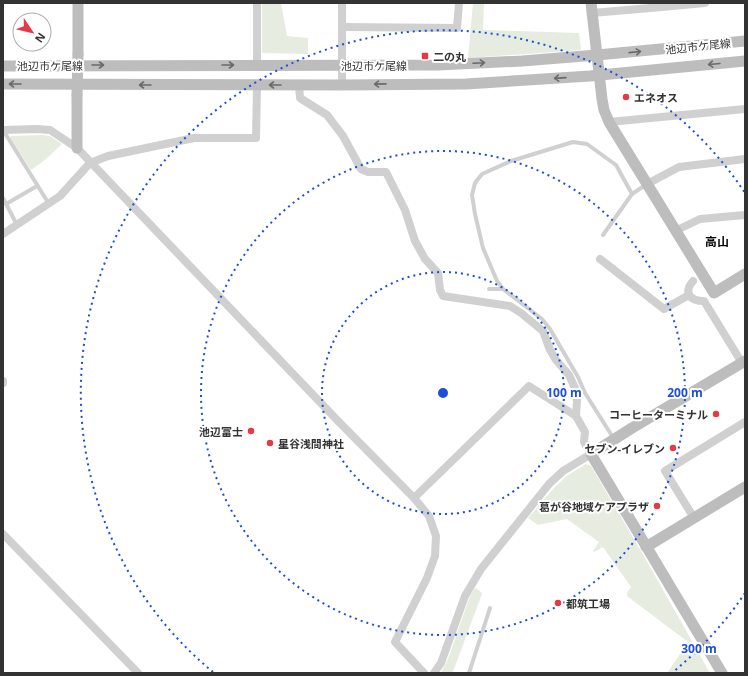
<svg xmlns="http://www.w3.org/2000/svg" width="748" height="676" viewBox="0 0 748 676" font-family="'Open Sans','Noto Sans JP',sans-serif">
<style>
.green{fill:#e6ecdf}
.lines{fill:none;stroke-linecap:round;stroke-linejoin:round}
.lane{stroke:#d0d0d0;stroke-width:4}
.street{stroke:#d0d0d0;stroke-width:8}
.secondary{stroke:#bdbdbd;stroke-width:11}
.secondary-bridge{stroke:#bdbdbd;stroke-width:11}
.oneway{stroke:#6a6a6a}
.ring{fill:none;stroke:#1d4ed8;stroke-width:2;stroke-dasharray:2 4}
.poi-dot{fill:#e63946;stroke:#fff;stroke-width:1.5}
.labels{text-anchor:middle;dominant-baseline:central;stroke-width:4;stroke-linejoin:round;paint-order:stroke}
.street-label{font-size:11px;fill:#333;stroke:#fff}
.poi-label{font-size:11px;font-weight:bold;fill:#333;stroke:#fff;text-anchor:start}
.neighbourhood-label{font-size:12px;font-weight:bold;fill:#000;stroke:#fff}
.centre{fill:#1d4ed8;stroke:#fff;stroke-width:2}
.ring-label{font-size:12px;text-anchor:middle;font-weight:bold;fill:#1d4ed8;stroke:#fff;stroke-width:4;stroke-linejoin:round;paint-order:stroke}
</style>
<rect width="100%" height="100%" fill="#fff"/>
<g class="green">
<path d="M 262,3 L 281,3 L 287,36 L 308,38 L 308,54 L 262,53 Z"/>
<path d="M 473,3 L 484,3 L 483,30 L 579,33 L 581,50 L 468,58 Z"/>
<path d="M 43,135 L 50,136 L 62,144 L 46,159 L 31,170 L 10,138 L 11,136 Z"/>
<path d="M 586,464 L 591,466 L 641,551 L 710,673 L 668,672 L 688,642 L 627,596 L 627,593 L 631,587 L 603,547 L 594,552 L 593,551 L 599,542 L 567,519 L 538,525 L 528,518 L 554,488 L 568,475 Z"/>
<path d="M 475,588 L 480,591 L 482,594 L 454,669 L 452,673 L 441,673 L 448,659 L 470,596 Z"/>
</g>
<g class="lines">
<g class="lane">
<path d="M 3,130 L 49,204"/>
<path d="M 632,194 L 647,184"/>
<path d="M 3,198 L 17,225"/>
<path d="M 6,204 L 37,186"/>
<path d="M 603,235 L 632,194 L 616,165 L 587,144 L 573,142 L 511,161 L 482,174 L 475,183 L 472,195 L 475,214 L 483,248 L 497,281 L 503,289 L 542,319 L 550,329 L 578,377 L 585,393 L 614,439"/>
<path d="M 489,289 L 503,289"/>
<path d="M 469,673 L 490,608"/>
</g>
<g class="street">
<path d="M 662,3 L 662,7 L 705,3"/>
<path d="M 592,13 L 662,7"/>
<path d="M 342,27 L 457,28 L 459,3"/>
<path d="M 257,65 L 257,3"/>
<path d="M 299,85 L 300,98 L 327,115 L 343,136 L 361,169 L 368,172 L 386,172 L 405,210 L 415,241 L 425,259 L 438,273 L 440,290 L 443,296 L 510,306 L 521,313 L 543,331 L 550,350 L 556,360 L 569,375 L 575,388 L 577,401 L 576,416"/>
<path d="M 342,85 L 342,3"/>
<path d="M 609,122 L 745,109"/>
<path d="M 3,130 L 37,129 L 50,130 L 77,148 L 339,422 L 414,498 L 429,516 L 436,536 L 435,556 L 427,578 L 395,642 L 424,673"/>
<path d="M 647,184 L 679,167 L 745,159"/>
<path d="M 675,231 L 700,219 L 745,215"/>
<path d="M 3,234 L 60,196 L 90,163 L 108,156 L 194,138 L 256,138 L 257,85"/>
<path d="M 600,259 L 664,309 L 689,295"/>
<path d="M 693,281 C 683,293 690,301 704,301 L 742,363"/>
<path d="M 3,381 L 3,383"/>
<path d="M 414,498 L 529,386 L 576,416 L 585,432 L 584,442 L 591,454 L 563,471 L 549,484 L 481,569 L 465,596 L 441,663 L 434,673"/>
<path d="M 694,518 L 665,471 L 745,422"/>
<path d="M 3,534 L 138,673"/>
</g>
<g class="secondary">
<path d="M 591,3 L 602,99 L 604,110 L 609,122 L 714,293 L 745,274"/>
<path d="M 78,54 L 78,3"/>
<path d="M 3,66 L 438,65 L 522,61 L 597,55 L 745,41"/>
<path d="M 3,84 L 342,85 L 466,84 L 590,76 L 745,61"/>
<path d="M 77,148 L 77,95"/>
<path d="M 646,547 L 745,487"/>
<path d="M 722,673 L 591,454 L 632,428 L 745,361"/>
</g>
<path class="secondary-bridge" d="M 77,95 L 78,54"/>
</g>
<defs><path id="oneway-shaft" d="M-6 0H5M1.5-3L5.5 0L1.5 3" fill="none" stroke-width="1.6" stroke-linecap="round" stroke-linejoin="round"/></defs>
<g class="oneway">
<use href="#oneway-shaft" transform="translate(635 52) rotate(-6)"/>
<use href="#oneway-shaft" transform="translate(479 63) rotate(-3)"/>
<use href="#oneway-shaft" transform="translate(714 64) rotate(175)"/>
<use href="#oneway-shaft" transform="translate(98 65)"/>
<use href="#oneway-shaft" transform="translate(228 65)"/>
<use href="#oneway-shaft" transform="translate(560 78) rotate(176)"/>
<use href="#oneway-shaft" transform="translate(15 84) rotate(-180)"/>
<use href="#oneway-shaft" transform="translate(380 84) rotate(179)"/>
<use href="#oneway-shaft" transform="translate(145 85) rotate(-180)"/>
<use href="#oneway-shaft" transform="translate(275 85) rotate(-180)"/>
</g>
<g class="ring">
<circle cx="443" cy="393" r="121"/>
<circle cx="443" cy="393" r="242"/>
<path d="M745 593A362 362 0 0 1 673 672M213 672A362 362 0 1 1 745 193"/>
</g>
<g class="poi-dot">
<rect x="421" y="52" width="8" height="8" rx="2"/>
<circle cx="626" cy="97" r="4"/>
<circle cx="716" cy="414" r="4"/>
<circle cx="251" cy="431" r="4"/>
<circle cx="270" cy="443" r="4"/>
<circle cx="673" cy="448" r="4"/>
<circle cx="657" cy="506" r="4"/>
<circle cx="558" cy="603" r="4"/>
</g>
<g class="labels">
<g class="street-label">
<text transform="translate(698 46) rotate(-6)">池辺市ケ尾線</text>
<text x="50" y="65">池辺市ケ尾線</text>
<text x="374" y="65">池辺市ケ尾線</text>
</g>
<g class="poi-label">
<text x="433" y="56">二の丸</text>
<text x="634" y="97">エネオス</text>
<text x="708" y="414" text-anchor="end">コーヒーターミナル</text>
<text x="243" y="431" text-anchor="end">池辺富士</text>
<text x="278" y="443">星谷浅間神社</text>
<text x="665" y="448" text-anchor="end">セブン-イレブン</text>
<text x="649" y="506" text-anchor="end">葛が谷地域ケアプラザ</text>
<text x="566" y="603">都筑工場</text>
</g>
<g class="neighbourhood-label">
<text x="717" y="241">高山</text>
</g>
</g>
<circle cx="443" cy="393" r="6" class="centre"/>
<g class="ring-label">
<text x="564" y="397">100 m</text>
<text x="685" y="397">200 m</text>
<text x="699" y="653">300 m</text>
</g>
<rect width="748" height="676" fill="none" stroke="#333333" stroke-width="8"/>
<g transform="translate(32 32) rotate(125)"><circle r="19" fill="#ffffff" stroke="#adadad"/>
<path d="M0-3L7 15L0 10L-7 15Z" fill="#e63946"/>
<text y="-6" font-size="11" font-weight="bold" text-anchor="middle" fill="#333333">N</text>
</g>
</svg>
